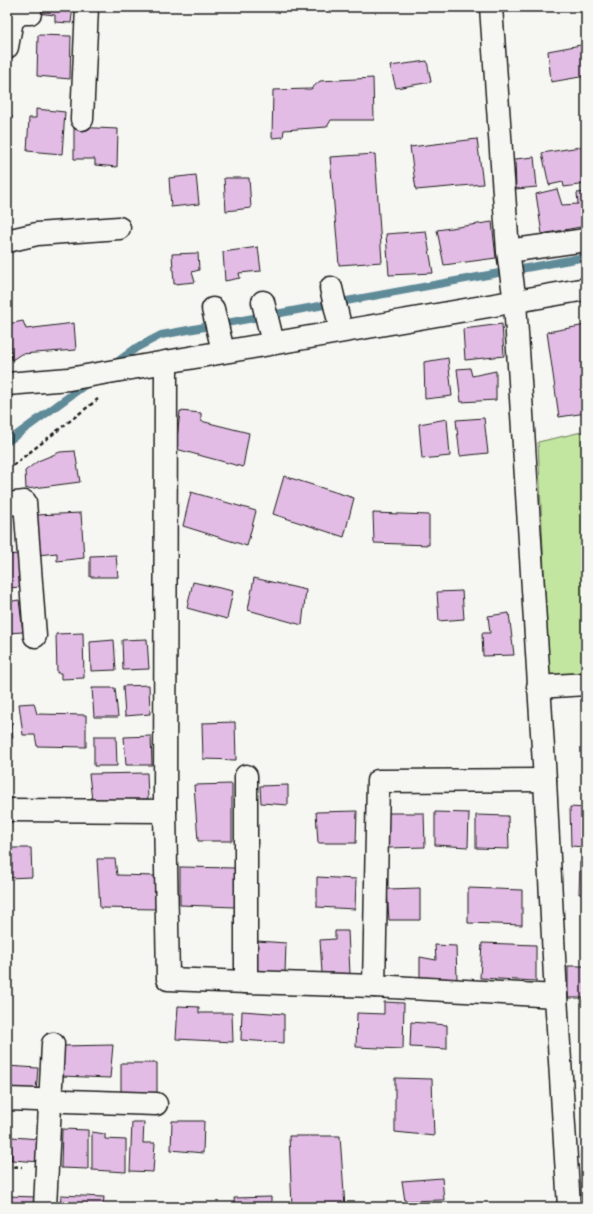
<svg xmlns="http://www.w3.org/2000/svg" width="593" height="1214" viewBox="0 0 593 1214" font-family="Mynerve,sans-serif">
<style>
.green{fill:#c2e59f;stroke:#6f805e}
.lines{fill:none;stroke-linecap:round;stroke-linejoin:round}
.stream{stroke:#5e8a98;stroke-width:8}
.building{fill:#e2bce4;stroke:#1c1c1c}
.minor-casing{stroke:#1c1c1c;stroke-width:25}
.path{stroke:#1c1c1c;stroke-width:2.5;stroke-dasharray:4 3;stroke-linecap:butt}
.minor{stroke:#f6f6f2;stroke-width:22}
</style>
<rect width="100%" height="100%" fill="#f6f6f2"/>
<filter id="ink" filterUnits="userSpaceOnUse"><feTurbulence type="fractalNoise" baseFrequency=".025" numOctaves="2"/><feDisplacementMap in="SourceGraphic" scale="8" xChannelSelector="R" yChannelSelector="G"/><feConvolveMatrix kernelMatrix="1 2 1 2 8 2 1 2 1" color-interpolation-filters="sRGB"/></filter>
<g filter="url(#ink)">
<path class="green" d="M 586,431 L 586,675 L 549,677 L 538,442 Z"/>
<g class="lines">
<g class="stream">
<path d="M 113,365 L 136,348 L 161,335 L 586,257"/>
<path d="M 7,442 L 89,382"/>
</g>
</g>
<g class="building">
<path d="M 36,7 L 73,7 L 71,23 L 55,22 L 55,15 L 36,13 Z"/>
<path d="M 38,35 L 71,36 L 70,79 L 37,76 Z"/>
<path d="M 586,44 L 586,76 L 551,82 L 548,51 Z"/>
<path d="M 427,61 L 431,82 L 396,88 L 390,66 Z"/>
<path d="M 373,78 L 374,120 L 331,120 L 327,127 L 284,130 L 283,137 L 272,138 L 273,90 L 311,89 L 320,81 Z"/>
<path d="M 36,109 L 65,112 L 62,154 L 27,151 L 29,118 L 36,118 Z"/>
<path d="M 7,115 L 12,116 L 9,145 L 7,145 Z"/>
<path d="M 74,127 L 118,129 L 117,167 L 95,165 L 95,159 L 74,159 Z"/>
<path d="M 477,139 L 483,184 L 416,190 L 410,147 Z"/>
<path d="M 586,146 L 586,184 L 564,187 L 563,182 L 549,185 L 542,153 Z"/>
<path d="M 375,154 L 382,262 L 339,265 L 330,157 Z"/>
<path d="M 534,157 L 537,187 L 516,189 L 515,159 Z"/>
<path d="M 196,175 L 199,204 L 171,207 L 169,178 Z"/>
<path d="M 224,178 L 249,178 L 251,208 L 226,211 Z"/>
<path d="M 557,189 L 562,205 L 578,204 L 577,193 L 586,192 L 586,226 L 542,234 L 536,194 Z"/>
<path d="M 492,222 L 496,258 L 444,265 L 437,230 Z"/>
<path d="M 426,231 L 433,273 L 389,275 L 386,234 Z"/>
<path d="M 258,247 L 261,271 L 239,273 L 240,278 L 225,281 L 223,252 Z"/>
<path d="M 198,253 L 199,270 L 192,272 L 195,282 L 174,284 L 172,254 Z"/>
<path d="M 23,321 L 26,329 L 74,323 L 76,350 L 21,354 L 12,360 L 8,324 Z"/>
<path d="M 502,324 L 504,356 L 465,360 L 463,329 Z"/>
<path d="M 586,325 L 586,413 L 559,417 L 547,332 Z"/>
<path d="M 448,358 L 452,396 L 425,399 L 424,362 Z"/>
<path d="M 470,368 L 472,376 L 496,371 L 496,400 L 461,402 L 457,369 Z"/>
<path d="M 180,411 L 201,413 L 201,421 L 249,433 L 243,467 L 176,449 Z"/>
<path d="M 484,418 L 488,453 L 460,456 L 456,420 Z"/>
<path d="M 447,419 L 450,456 L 422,459 L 419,424 Z"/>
<path d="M 75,451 L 80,482 L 26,489 L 25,471 L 38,461 L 60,452 Z"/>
<path d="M 284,476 L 354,498 L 344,537 L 273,514 Z"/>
<path d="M 191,492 L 256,511 L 247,546 L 183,526 Z"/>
<path d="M 81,513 L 84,558 L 57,561 L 57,553 L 38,555 L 36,515 Z"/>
<path d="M 373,513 L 429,515 L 429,545 L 374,543 Z"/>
<path d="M 19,554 L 22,587 L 7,588 L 7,555 Z"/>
<path d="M 116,555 L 118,577 L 90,577 L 90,556 Z"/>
<path d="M 254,578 L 306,590 L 302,625 L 248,610 Z"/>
<path d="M 193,582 L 233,591 L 227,619 L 187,608 Z"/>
<path d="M 462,591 L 464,619 L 439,621 L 437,592 Z"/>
<path d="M 19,600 L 23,632 L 7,633 L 7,602 Z"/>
<path d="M 509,613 L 514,655 L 483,656 L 482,633 L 490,633 L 488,616 Z"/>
<path d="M 83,633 L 84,678 L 61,679 L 61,673 L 57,673 L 56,634 Z"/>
<path d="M 147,639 L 149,669 L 123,670 L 122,640 Z"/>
<path d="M 114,640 L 116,670 L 91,671 L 90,642 Z"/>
<path d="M 7,644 L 8,644 L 11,677 L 7,677 Z"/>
<path d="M 149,685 L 150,714 L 125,716 L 123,686 Z"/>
<path d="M 92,688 L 115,688 L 118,717 L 94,717 Z"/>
<path d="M 34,703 L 37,714 L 86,715 L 86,747 L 37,746 L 35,735 L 23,735 L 19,704 Z"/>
<path d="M 9,707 L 13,738 L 7,738 L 7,708 Z"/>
<path d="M 235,722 L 236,760 L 203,759 L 202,723 Z"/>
<path d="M 94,736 L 116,736 L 117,766 L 94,766 Z"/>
<path d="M 151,736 L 152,765 L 126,765 L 124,737 Z"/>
<path d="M 147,773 L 148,799 L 92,800 L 89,774 Z"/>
<path d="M 232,784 L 232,841 L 198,841 L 194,785 Z"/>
<path d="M 288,785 L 288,805 L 261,803 L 260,786 Z"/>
<path d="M 570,807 L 586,808 L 586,847 L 571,846 Z"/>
<path d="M 357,811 L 356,843 L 318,843 L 316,812 Z"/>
<path d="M 435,812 L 469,813 L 468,847 L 435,845 Z"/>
<path d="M 387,813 L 424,813 L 425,847 L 388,848 Z"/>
<path d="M 476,815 L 508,816 L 509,849 L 476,848 Z"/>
<path d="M 7,848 L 31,848 L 32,877 L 7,878 Z"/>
<path d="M 97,859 L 115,859 L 117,875 L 155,876 L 156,909 L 100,908 Z"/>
<path d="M 580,862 L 586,862 L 586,894 L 579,894 Z"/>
<path d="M 180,867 L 236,868 L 235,907 L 180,905 Z"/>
<path d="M 317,877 L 356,879 L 355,909 L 317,907 Z"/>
<path d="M 420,888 L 420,920 L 389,920 L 387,889 Z"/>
<path d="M 468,888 L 522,890 L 522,925 L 468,923 Z"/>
<path d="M 335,931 L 348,931 L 350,974 L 322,973 L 320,940 L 335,939 Z"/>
<path d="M 257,941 L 286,943 L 285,974 L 256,972 Z"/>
<path d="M 482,943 L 536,945 L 536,981 L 480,978 Z"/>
<path d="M 435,945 L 456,946 L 457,979 L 420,977 L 420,957 L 436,960 Z"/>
<rect x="568" y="966" width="18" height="32"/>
<path d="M 384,1002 L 404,1003 L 403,1049 L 356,1047 L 357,1013 L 384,1014 Z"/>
<path d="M 178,1006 L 199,1007 L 199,1013 L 232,1013 L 233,1042 L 176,1039 Z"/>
<path d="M 242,1011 L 284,1014 L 284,1043 L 241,1040 Z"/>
<path d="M 411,1022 L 447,1025 L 447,1049 L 410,1047 Z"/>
<path d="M 113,1045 L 110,1078 L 61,1076 L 61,1046 Z"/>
<path d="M 121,1063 L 157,1063 L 157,1094 L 121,1095 Z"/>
<path d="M 7,1066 L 38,1068 L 36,1092 L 7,1091 Z"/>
<path d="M 395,1078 L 432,1079 L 434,1136 L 395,1132 Z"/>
<path d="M 172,1121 L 204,1121 L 203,1153 L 171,1150 Z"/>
<path d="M 132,1122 L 144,1122 L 143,1143 L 155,1143 L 153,1172 L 130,1171 Z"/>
<path d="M 62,1129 L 88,1130 L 88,1169 L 61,1168 Z"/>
<path d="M 92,1132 L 105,1134 L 105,1139 L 126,1140 L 126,1172 L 92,1170 Z"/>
<path d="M 289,1136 L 340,1136 L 345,1207 L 292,1207 Z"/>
<path d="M 7,1137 L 11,1137 L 12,1160 L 7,1160 Z"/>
<path d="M 11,1137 L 41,1139 L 40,1162 L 12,1160 Z"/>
<path d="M 442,1178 L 444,1200 L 405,1201 L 402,1181 Z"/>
<path d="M 61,1195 L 104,1197 L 103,1207 L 60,1207 Z"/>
<path d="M 7,1196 L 37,1197 L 36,1207 L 7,1207 Z"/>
<path d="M 271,1197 L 271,1206 L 287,1205 L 287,1207 L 235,1207 L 234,1198 Z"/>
</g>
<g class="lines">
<g class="minor-casing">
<g id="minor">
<path d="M 491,7 L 508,251 L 515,302 L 545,780 L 556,996 L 569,1207"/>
<path d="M 7,47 L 12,20 L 21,13 L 30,13"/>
<path d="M 82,119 L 87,7"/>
<path d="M 7,241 L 37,234 L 119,228"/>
<path d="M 508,251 L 586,240"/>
<path d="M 331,288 L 341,330"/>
<path d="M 263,302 L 273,343"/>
<path d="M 213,309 L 223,351"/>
<path d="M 7,384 L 69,379 L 166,362"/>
<path d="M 7,504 L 25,502 L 35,636"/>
<path d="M 538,687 L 586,684"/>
<path d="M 246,776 L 246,982 L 168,979 L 165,811 L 166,362 L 586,289"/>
<path d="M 545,780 L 378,781 L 374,986 L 556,996"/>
<path d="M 7,810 L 165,811"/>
<path d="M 246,982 L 374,986"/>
<path d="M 7,1099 L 156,1104"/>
<path d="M 45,1207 L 53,1044"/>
</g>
</g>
<g class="path">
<path d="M 7,470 L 98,399"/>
<path d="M 7,1166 L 22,1167"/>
</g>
<use href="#minor" class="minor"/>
</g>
</g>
<rect width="593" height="1214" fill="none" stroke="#f6f6f2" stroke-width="24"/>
<rect x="12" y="12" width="569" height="1190" fill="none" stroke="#1c1c1c" stroke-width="1.5" filter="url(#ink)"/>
</svg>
